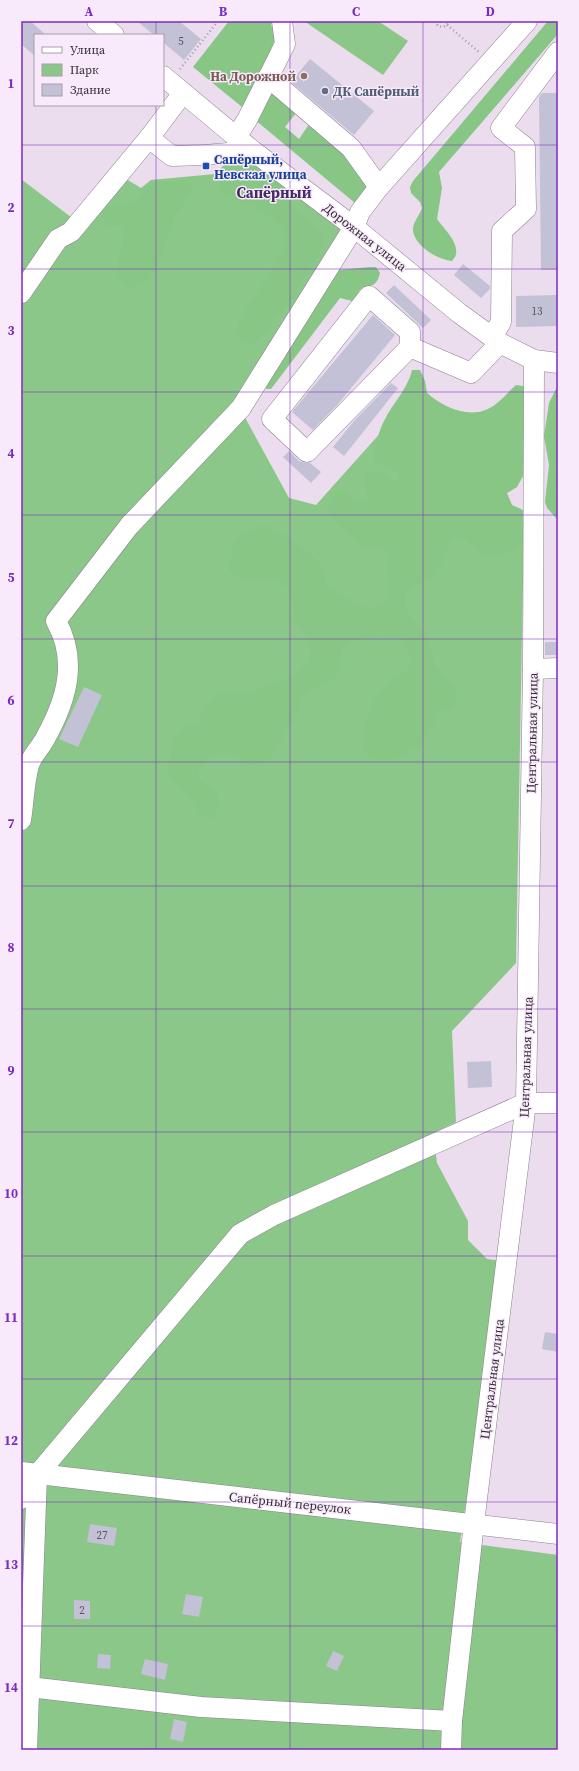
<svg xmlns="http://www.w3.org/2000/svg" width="579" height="1771" viewBox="0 0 579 1771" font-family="'Source Serif 4',serif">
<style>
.green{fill:#8ac788}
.forest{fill:#87c685}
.building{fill:#c3c1d5}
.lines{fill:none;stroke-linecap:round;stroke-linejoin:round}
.minor-casing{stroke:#8d8090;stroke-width:21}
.path{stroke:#a89caa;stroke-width:2.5;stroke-dasharray:1 3;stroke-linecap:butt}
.minor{stroke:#fff;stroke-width:20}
.grid{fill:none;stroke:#7b2cbf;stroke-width:1;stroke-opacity:0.55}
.education-dot{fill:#8d6e63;stroke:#f8e9fb;stroke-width:1.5}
.service-dot{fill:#5c6f8a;stroke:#f8e9fb;stroke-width:1.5}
.transit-dot{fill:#1a4fb4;stroke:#f8e9fb;stroke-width:1.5}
.labels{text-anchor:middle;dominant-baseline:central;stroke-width:3;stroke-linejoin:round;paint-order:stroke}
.number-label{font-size:11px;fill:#57525c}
.education-label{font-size:13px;font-weight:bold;fill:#785e54;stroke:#f8e9fb;text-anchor:end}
.service-label{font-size:13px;font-weight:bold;fill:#4e5e75;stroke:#f8e9fb;text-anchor:start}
.transit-label{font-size:13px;font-weight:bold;fill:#164399;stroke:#f8e9fb;text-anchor:start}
.street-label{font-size:13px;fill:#332d34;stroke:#f8e9fb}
.quarter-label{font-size:15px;font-weight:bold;fill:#442b66;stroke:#f8e9fb}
.neatline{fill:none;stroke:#7b2cbf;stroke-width:1.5}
.grid-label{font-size:13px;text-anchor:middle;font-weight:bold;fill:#7b2cbf}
</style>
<rect width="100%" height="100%" fill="#ebdcee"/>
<g class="green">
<path d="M 304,21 L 378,21 L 408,41 L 383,75 Z"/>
<path d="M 257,161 L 343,231 L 242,412 L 289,498 L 316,505 L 392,420 L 524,525 L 516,963 L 452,1031 L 456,1122 L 431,1134 L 435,1148 L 437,1163 L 468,1221 L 468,1240 L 487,1259 L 503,1261 L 460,1542 L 558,1555 L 558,1750 L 21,1750 L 21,179 L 80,224 L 121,176 L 141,188 L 151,180 L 215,174 L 225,164 Z"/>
</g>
<g class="forest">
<path d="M 229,21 L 274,21 L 271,25 L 277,34 L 247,111 L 193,67 Z"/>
<path d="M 548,21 L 558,21 L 558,34 L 439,172 L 442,188 L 437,219 C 445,230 465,248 452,261 C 438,260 415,246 413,231 C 412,223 420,215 422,208 L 420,202 L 411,193 L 410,187 L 413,181 Z"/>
<path d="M 269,89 L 296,113 L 285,127 L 299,139 L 310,123 L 347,156 L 369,187 L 355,203 L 254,119 Z"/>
<path d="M 240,171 L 252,172 L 270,179 L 281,188 L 299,215 L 320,230 L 323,236 L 323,242 L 316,260 L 307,271 L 288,306 L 274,319 L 267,331 L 252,344 C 245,343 237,341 237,332 C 237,320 254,299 260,289 C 268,275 276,262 284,248 C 286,242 287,236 283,230 C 279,222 254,205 245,202 C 238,200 227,200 222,193 C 220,189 221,184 221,180 L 227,176 Z"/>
<path d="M 181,180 L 193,183 L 193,189 L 176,214 L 161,255 L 148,281 L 135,287 L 129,287 L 123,284 L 117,273 L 124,231 L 120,226 L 107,225 C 93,205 118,203 132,203 C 150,182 153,183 181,180 Z"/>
<path d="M 370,267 L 376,267 L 380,273 C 378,282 373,288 363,287 L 359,291 L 357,297 L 352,301 L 340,298 L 271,389 L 266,389 L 267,382 L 338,270 Z"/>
<path d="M 412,370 L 420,370 L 425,381 L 427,393 C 442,406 467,419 488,409 C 499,404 507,393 516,385 L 529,387 L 523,476 L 517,487 L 507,493 L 512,505 L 523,510 C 526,518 529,526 526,534 C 520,547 497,560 483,555 C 478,553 468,541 462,537 L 451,541 L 440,567 L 433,578 L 411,586 L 405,597 L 407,610 L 428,641 L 435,665 L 453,685 L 456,697 L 452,708 L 440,712 L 421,744 L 398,758 L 385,760 L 373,759 L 363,751 C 363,725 370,698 391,681 C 398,676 406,674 410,665 C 413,656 407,646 403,639 C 387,635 353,634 343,650 C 339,658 342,670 336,676 C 327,686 314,685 305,694 C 297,701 300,707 296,715 C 294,719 290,722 288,725 C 281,736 280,750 269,759 C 267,761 264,762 261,763 C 242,770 237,750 220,753 C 212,755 205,761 199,766 L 199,780 C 219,791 225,799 212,819 L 200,815 C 196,807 193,800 187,794 C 182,788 173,783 170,775 C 168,771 169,762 170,757 C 173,735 178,728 199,722 C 218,679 226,697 261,689 C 267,688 271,684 275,682 C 279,680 283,680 287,679 C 296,676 303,668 310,662 L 310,648 L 306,636 L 298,627 L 293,615 L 293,602 L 288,588 L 278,579 L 241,578 L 229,571 C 234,540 233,535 265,525 C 281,531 321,558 326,575 C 327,578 326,584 326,587 L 368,609 C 373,609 375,608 380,605 C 393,598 388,588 387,575 C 386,566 389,559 387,550 L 382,547 L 363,549 C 352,535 337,527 328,511 C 331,502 332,495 341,490 L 358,501 L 365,501 L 368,496 L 365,484 L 366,472 C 379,470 385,475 394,483 L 399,479 L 398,472 L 380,464 L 374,460 C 375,447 378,433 384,421 C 392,404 408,389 412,370 Z"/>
<path d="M 558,385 L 558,520 L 547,508 L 545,502 L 549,465 L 544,436 L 549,403 Z"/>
</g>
<g class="building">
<path d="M 21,21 L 30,21 L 46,35 L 35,35 L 35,56 L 21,44 Z"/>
<path d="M 137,21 L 179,21 L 201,39 L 184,60 L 163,42 L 163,35 L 154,35 Z"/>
<path d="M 310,59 L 374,111 L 354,135 L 291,82 Z"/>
<path d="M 542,93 L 558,93 L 558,270 L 541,270 L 539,97 Z"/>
<path d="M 463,264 L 490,286 L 490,289 L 481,298 L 454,275 Z"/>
<path d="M 394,285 L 431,320 L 423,328 L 386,293 Z"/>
<path d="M 558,295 L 558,326 L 516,327 L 516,296 Z"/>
<path d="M 373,315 L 395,335 L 337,405 L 313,430 L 292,412 Z"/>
<path d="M 391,383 L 398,388 L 344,456 L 333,447 L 354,421 Z"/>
<path d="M 289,451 L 299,461 L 305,463 L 310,463 L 321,472 L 311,483 L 283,457 Z"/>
<rect x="545" y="642" width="13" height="13"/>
<path d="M 84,687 L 102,695 L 78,747 L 59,739 Z"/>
<path d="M 491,1061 L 492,1087 L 468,1088 L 467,1062 Z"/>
<path d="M 545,1332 L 558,1334 L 558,1352 L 542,1349 Z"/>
<path d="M 90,1524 L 117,1528 L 114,1546 L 87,1542 Z"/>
<path d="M 186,1594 L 203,1597 L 199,1617 L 182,1614 Z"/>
<path d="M 74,1600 L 90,1601 L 90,1619 L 74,1619 Z"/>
<path d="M 333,1651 L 344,1656 L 337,1671 L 326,1666 Z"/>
<path d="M 98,1654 L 111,1655 L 110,1669 L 97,1668 Z"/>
<path d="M 145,1659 L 168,1664 L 165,1680 L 141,1674 Z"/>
<path d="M 174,1719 L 187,1722 L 183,1742 L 170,1739 Z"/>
</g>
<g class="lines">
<g class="minor-casing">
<g id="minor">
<path d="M 97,21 L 114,35"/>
<path d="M 163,76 L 253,151 L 354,227 L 459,313 L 500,343 L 534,360 L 558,363"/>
<path d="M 268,77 L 351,148 L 379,187"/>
<path d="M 183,93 L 149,138 L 172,156 L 204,155 L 253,151"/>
<path d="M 236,137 L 247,120 L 285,44 L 282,21"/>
<path d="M 21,293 L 58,239 L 71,232 L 149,138"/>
<path d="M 492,337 L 501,322 L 502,231 L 526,209 L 525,147 L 501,128 L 558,52"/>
<path d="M 410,347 L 410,332 L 369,296 L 272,419 L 307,452 L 410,347 L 471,373 L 500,343"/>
<path d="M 533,669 L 558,668"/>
<path d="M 21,820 C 24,802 24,783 29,765 C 32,755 42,746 46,737 C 67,699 78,660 56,621 L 129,526 L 241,408 L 354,227 L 360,212 L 379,187 L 527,21"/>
<path d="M 21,1472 L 558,1534"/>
<path d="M 21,1499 L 37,1475 L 240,1234 L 274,1215 L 526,1103 L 558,1103"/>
<path d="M 29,1687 L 201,1707 L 452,1721"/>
<path d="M 27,1750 L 37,1475"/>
<path d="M 451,1750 L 452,1721 L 474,1523 L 526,1103 L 533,669 L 534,360"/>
</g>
</g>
<g class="path">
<path d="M 435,21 L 438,26 L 443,27 L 447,25 L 449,21"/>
<path d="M 447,25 L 479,52"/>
<path d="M 180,69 L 218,21"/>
</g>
<use href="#minor" class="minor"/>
</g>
<path class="grid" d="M 156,21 L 156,35M 290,21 L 290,1750M 423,21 L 423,1750M 156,105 L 156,1750M 21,145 L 558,145M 21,269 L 558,269M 21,392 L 558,392M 21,515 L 558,515M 21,639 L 558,639M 21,762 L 558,762M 21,886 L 558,886M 21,1009 L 558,1009M 21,1132 L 558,1132M 21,1256 L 558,1256M 21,1379 L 558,1379M 21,1502 L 558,1502M 21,1626 L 558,1626"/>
<circle class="education-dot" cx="304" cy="76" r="4"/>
<circle class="service-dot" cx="325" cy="91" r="4"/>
<rect class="transit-dot" x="202" y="162" width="8" height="8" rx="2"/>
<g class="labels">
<g class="number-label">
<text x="181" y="41">5</text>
<text x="537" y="311">13</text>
<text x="102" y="1535">27</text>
<text x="82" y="1610">2</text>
</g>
<g class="education-label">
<text x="296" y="76">На Дорожной</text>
</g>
<g class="service-label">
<text x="333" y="91">ДК Сапёрный</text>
</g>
<g class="transit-label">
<text x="214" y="159">Сапёрный,<tspan x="214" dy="15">Невская улица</tspan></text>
</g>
<g class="street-label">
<text transform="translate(365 237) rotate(38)">Дорожная улица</text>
<text transform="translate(532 733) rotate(-89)">Центральная улица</text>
<text transform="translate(526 1057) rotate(-88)">Центральная улица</text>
<text transform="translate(492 1379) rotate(-83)">Центральная улица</text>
<text transform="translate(290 1503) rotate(6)">Сапёрный переулок</text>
</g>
<g class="quarter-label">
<text x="274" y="192">Сапёрный</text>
</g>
</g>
<rect width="579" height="1771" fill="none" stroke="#f8e9fb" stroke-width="44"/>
<rect x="34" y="34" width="130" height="72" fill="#f8e9fb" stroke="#a99eab"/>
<rect x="42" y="47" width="20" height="6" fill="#ffffff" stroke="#a99eab"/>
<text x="70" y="54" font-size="12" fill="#332d34">Улица</text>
<rect x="42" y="64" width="20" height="12" fill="#8ac788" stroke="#a99eab"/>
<text x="70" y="74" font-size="12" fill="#332d34">Парк</text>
<rect x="42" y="84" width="20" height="12" fill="#c3c1d5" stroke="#a99eab"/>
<text x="70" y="94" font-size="12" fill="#332d34">Здание</text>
<rect x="22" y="22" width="535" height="1727" class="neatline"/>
<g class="grid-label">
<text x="89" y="16">A</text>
<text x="223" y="16">B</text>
<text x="356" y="16">C</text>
<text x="490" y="16">D</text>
<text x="11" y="88">1</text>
<text x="11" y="212">2</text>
<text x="11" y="335">3</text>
<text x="11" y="458">4</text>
<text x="11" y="582">5</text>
<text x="11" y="705">6</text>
<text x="11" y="828">7</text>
<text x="11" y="952">8</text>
<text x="11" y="1075">9</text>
<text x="11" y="1198">10</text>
<text x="11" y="1322">11</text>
<text x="11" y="1445">12</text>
<text x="11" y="1569">13</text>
<text x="11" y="1692">14</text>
</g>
</svg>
